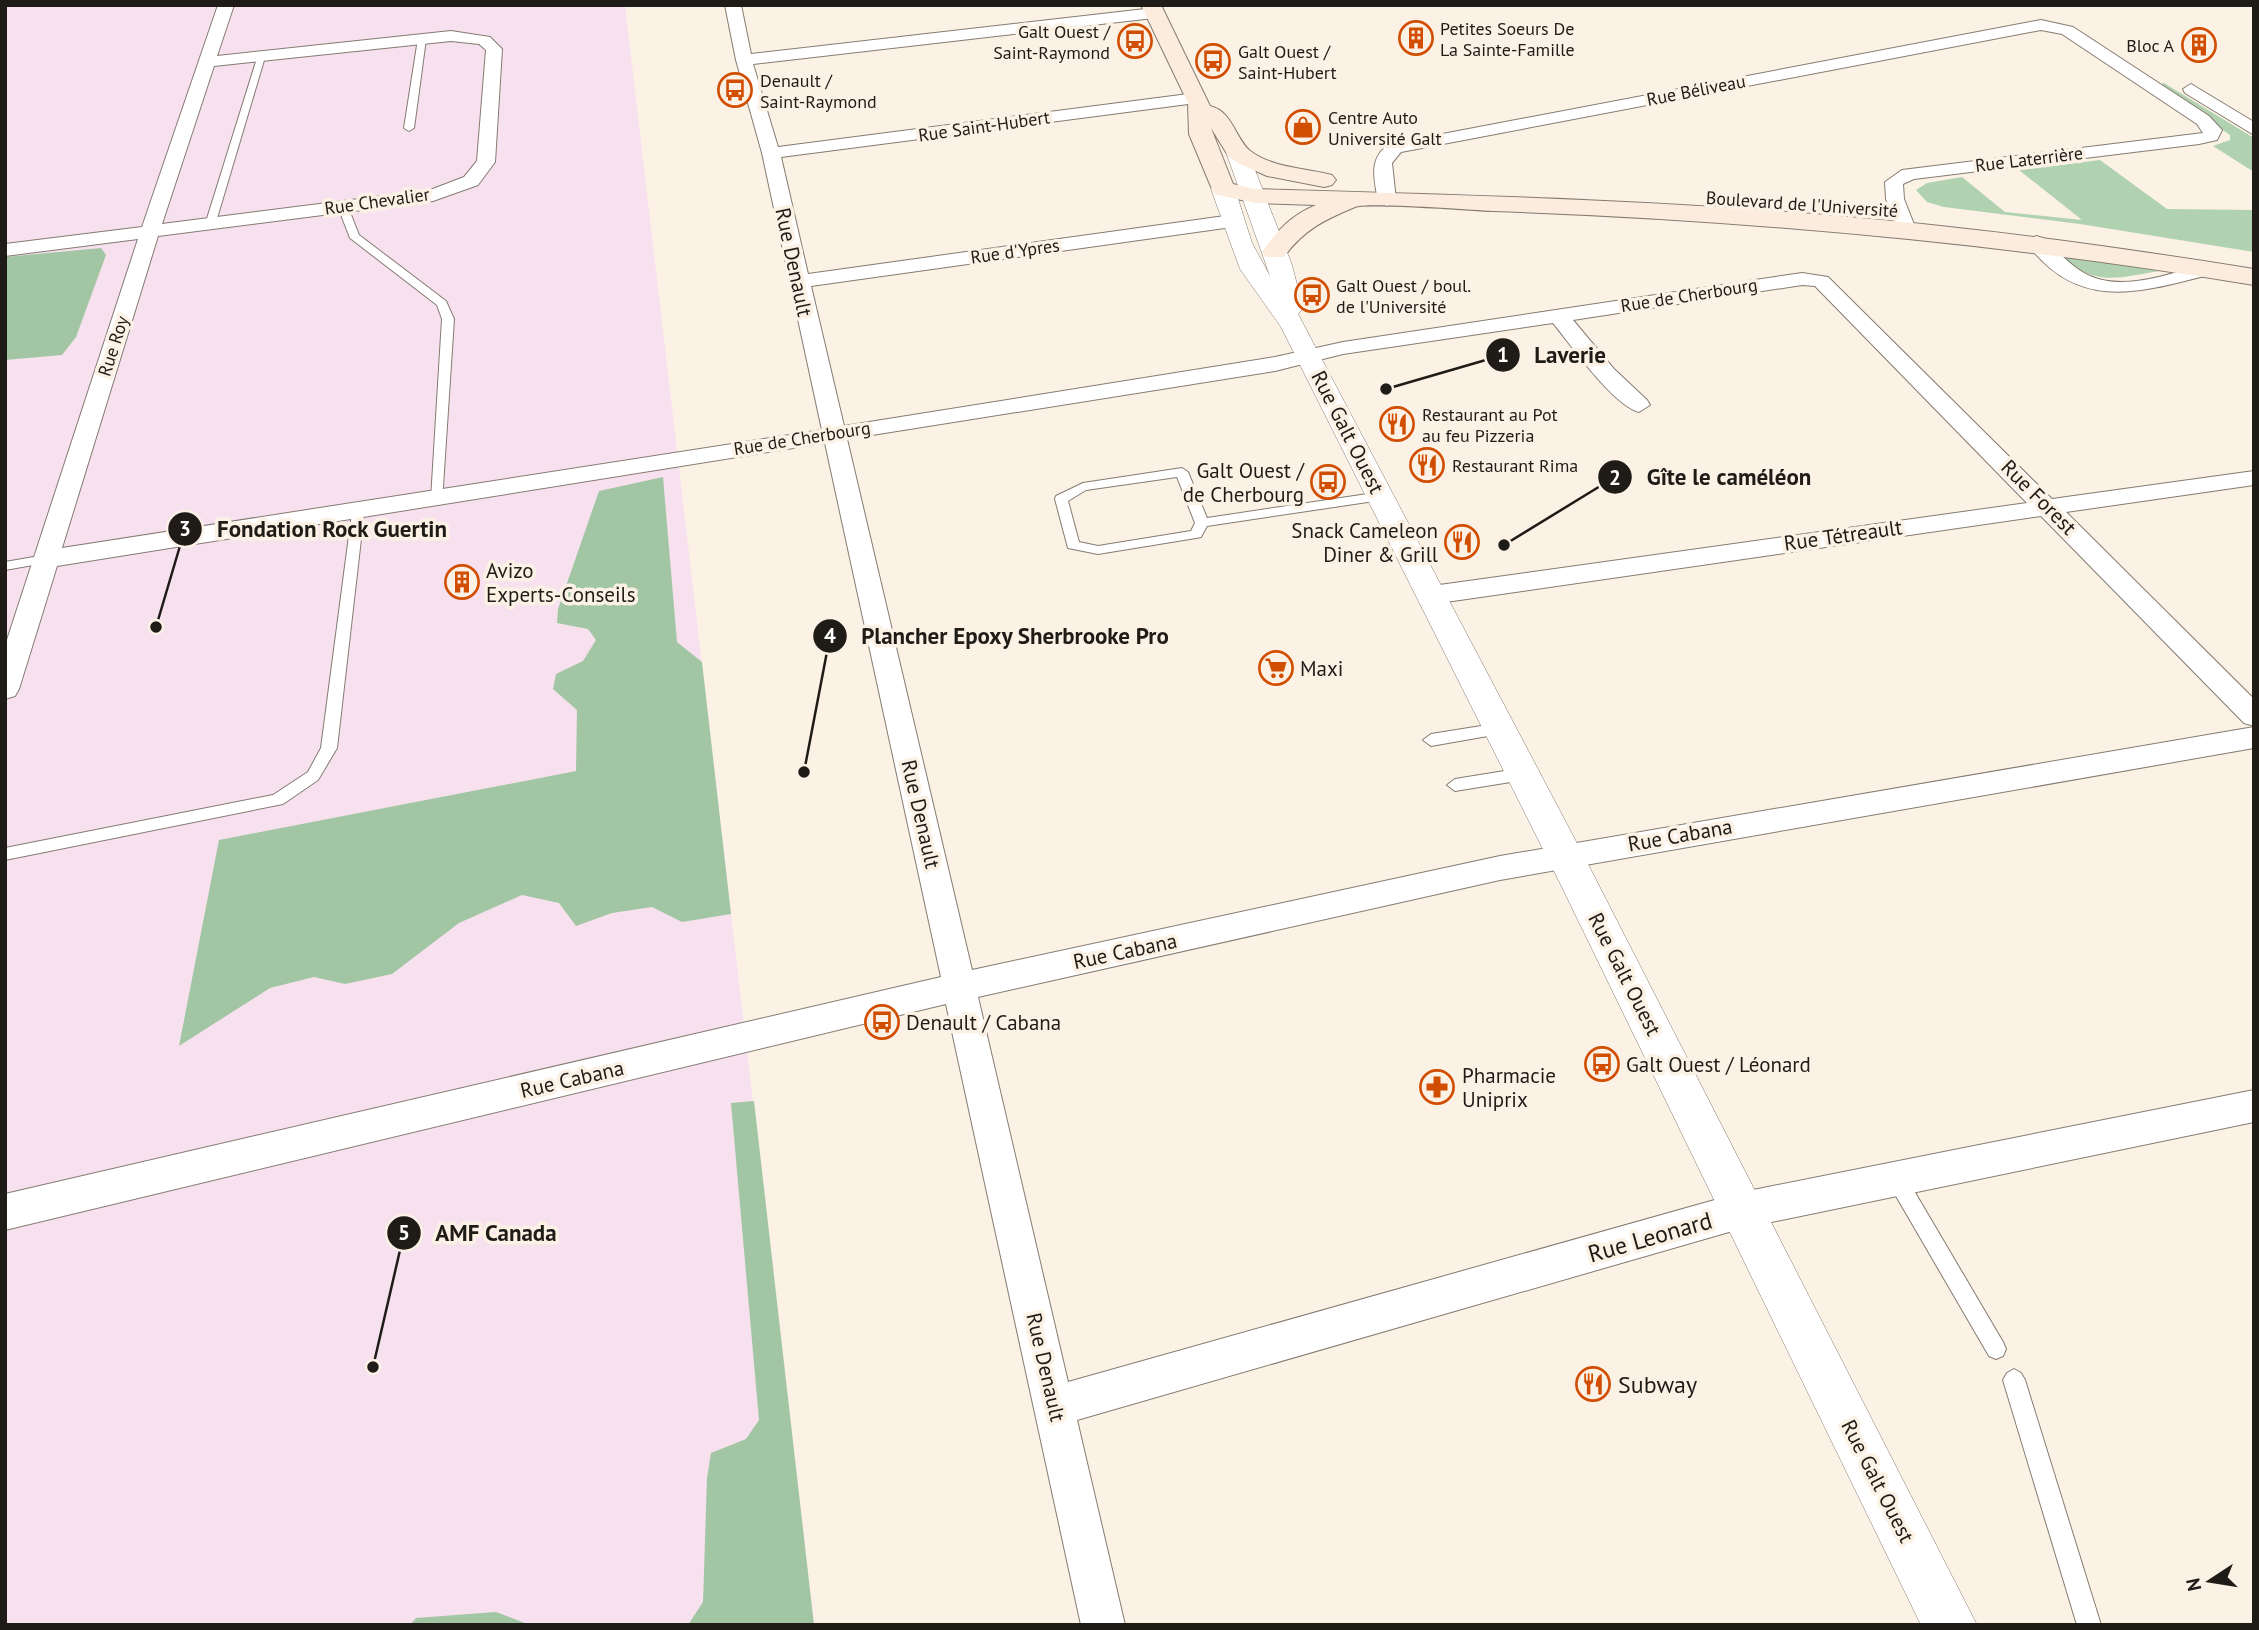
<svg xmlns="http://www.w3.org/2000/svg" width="2259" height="1630" viewBox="0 0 2259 1630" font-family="'PT Sans',sans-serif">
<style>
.industrial{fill:#f7e1ef}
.green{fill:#b0d2b0}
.forest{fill:#a2c6a3}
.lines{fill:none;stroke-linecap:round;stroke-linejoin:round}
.service-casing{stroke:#857b71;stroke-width:2}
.minor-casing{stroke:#857b71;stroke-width:2}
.tertiary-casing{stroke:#857b71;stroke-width:1}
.secondary-casing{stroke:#857b71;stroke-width:2}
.service{fill:#fff;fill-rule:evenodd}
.minor{fill:#fff;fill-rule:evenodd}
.tertiary{fill:#fff;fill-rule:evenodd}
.secondary{fill:#fcecdd;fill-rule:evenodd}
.labels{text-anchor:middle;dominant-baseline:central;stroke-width:7;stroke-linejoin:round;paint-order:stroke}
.far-poi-label{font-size:18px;fill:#1f1c18;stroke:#fcf1e5;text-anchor:start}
.far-street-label{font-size:18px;fill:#1f1c18;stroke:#fcf1e5}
.street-label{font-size:21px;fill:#1f1c18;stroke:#fcf1e5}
.poi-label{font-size:21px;fill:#1f1c18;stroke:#fcf1e5;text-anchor:start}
.near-street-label{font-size:24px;fill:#1f1c18;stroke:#fcf1e5}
.near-poi-label{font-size:24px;fill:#1f1c18;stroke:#fcf1e5;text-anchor:start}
.leader{fill:none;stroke:#1f1c18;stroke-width:2.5}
.callout-dot{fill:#1f1c18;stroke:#fcf1e5;stroke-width:2.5}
.mark-label{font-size:21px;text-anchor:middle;font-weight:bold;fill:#fff}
.callout-label{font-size:23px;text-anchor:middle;font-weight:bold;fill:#1f1c18;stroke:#fcf1e5;stroke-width:7;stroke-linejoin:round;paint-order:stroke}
</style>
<rect width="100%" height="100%" fill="#fcf1e5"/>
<path class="industrial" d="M 5,5 L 625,5 L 814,1625 L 5,1625 Z"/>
<g class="green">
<path d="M 2164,83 L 2254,138 L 2254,172 L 2213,146 L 2230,140 L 2230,135 L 2159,85 Z"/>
<path d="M 2100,160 L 2167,209 L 2254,210 L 2254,252 L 2080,224 L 1944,207 L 1927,202 L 1916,190 L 1927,183 L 1962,177 L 2005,212 L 2082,220 L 2019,170 Z"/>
<path d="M 2060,255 L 2159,271 C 2116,278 2096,287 2060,255 Z"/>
</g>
<g class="forest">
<path d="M 101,248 L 106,255 L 76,337 L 62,355 L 5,360 L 5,257 Z"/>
<path d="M 663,477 L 677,642 L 702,662 L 731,914 L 682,922 L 652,907 L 612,913 L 576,926 L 559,903 L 522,895 L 459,923 L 392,974 L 345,984 L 314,977 L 270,988 L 179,1046 L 219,840 L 576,771 L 577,710 L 553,689 L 556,674 L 583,661 L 596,640 L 588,629 L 557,623 L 558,609 L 599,491 Z"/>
<path d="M 754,1101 L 814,1625 L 688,1625 L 703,1602 L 707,1478 L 711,1453 L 746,1439 L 759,1420 L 731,1103 Z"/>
<path d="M 496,1612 L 530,1625 L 410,1625 L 416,1618 Z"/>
</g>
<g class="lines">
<g class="service-casing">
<g id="service">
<path d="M 422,36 L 426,39 L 414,128 L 409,131 L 404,128 L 418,39 Z"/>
<path d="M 258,55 L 265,57 L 215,225 L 206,227 L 205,225 Z"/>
<path d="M 339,205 L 348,207 L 359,235 L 446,301 L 454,319 L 442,502 L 437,503 L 431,499 L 442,319 L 437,305 L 350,238 L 338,207 Z"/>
<path d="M 1182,468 L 1188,472 L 1207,518 L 1381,492 L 1387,496 L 1381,500 L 1207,526 L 1201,537 L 1196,538 L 1098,554 L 1068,548 L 1055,499 L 1056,496 L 1083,483 ZM 1177,477 L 1195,523 L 1191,531 L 1098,546 L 1079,542 L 1068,501 L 1086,490 Z"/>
<path d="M 358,509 L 364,513 L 337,748 L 318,780 L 283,804 L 5,860 L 5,848 L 273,795 L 308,772 L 321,748 L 352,513 Z"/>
<path d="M 45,555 L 52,559 L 50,562 L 5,570 L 5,562 Z"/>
<path d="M 1500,723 L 1505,725 L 1507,729 L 1505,733 L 1431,746 L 1423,740 L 1431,734 Z"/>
<path d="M 1523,768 L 1531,774 L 1523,780 L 1455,791 L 1447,785 L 1455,779 Z"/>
<path d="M 1896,1169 L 1903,1172 L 2003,1342 L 2006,1349 L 2003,1356 L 1996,1359 L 1989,1356 L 1889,1184 L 1886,1178 L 1889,1172 Z"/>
<path d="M 2014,1369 L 2021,1373 L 2025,1380 L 2101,1625 L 2077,1625 L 2003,1380 L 2007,1373 Z"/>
</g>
</g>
<g class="minor-casing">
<g id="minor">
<path d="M 218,5 L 234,5 L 217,56 L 451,31 L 490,37 L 502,49 L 495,162 L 478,185 L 433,201 L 158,236 L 62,548 L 822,430 L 762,153 L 736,60 L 725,5 L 741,5 L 751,54 L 1154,8 L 1162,13 L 1154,18 L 753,64 L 778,147 L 1196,93 L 1205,98 L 1196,103 L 781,157 L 808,274 L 1232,215 L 1242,221 L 1232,227 L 811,286 L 844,426 L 1275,357 L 1343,342 L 1802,273 L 1828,277 L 2052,499 L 2254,471 L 2254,485 L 2066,512 L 2254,699 L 2254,726 L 2244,723 L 2041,516 L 1432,604 L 1423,601 L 1419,595 L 1423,589 L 1432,586 L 2027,503 L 1815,286 L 1802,285 L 1573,320 L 1614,369 L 1647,400 L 1650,405 L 1639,412 C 1613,405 1571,345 1553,323 L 1343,354 L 1275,371 L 847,439 L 972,970 L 1500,856 L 2254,727 L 2254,748 L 1500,880 L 978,997 L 1068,1382 L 1743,1192 L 2254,1090 L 2254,1122 L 1743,1228 L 1077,1420 L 1125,1625 L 1081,1625 L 946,1004 L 5,1230 L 5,1194 L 941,977 L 825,443 L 57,566 L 19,689 L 15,696 L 5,699 L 5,646 L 138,239 L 5,256 L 5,244 L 142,227 ZM 451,41 L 479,44 L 486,50 L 477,161 L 464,177 L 430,190 L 162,224 L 214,66 Z"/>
<path d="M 2041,20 L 2073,27 L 2209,116 L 2222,130 L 2217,140 L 2199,144 L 1914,179 L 1903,184 L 1904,199 L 1915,227 L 1905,233 L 1898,231 L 1886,199 L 1885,182 L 1902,170 L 2203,133 L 2197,124 L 2062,34 L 2041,30 L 1401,152 L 1392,163 L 1396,200 L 1387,206 L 1378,200 C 1374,179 1368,157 1390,144 Z"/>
<path d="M 2191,84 L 2254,122 L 2254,135 L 2185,93 L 2183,89 Z"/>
<path d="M 2036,236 L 2043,238 C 2058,251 2072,268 2090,276 C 2126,292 2174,272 2209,263 L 2219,269 L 2216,273 C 2144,291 2079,315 2026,242 Z"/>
</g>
</g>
<g class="tertiary-casing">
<path id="tertiary" d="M 1237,145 L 1248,152 L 1292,265 L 1303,308 L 1298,314 L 1589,866 L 1977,1625 L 1921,1625 L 1557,877 L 1281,327 L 1240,269 L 1211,189 L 1215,184 L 1231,184 L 1235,189 L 1252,243 L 1270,276 L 1226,152 Z"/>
</g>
<g class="secondary-casing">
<path id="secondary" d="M 1141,5 L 1161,5 L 1210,106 C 1232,111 1235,137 1249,150 C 1271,168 1306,168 1332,175 L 1336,180 L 1332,185 L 1324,187 L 1267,176 L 1238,163 L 1229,157 L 1211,128 L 1233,184 L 1255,189 C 1464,195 1674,200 1882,220 C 2007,232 2130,249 2254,269 L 2254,285 C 2001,243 1748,220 1492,211 C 1470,210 1368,202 1355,207 C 1326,219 1303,230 1284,257 L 1266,257 L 1262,252 C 1277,230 1292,215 1316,205 L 1255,203 L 1214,194 L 1189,134 L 1188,103 Z"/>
</g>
<use href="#service" class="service"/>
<use href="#minor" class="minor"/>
<use href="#tertiary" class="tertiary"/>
<use href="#secondary" class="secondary"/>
</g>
<defs>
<g id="building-ring" transform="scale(1.75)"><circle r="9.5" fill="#fcf1e5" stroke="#d14d00" stroke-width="1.5"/><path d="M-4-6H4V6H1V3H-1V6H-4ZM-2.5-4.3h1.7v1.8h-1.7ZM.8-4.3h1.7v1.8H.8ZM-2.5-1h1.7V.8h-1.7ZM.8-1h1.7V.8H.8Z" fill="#d14d00"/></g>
<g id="bus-ring" transform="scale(1.75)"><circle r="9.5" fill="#fcf1e5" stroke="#d14d00" stroke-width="1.5"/><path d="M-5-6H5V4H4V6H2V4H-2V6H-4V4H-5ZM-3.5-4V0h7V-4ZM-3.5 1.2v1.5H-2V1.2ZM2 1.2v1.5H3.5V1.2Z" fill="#d14d00"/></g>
<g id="shop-ring" transform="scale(1.75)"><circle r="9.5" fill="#fcf1e5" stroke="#d14d00" stroke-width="1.5"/><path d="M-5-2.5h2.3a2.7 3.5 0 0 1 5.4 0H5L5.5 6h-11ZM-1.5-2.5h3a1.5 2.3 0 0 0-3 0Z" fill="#d14d00"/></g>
<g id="restaurant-ring" transform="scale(1.75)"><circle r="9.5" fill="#fcf1e5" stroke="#d14d00" stroke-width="1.5"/><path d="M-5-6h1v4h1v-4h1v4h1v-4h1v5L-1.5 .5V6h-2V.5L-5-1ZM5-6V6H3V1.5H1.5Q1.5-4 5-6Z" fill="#d14d00"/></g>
<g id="supermarket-ring" transform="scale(1.75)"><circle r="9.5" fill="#fcf1e5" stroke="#d14d00" stroke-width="1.5"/><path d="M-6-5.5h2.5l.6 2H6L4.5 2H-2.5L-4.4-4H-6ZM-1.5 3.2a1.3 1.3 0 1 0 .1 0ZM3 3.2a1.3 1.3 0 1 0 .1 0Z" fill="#d14d00"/></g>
<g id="pharmacy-ring" transform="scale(1.75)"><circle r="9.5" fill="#fcf1e5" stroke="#d14d00" stroke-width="1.5"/><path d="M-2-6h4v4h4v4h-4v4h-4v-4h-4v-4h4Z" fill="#d14d00"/></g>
</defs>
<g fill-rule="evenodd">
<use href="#building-ring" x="1416" y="38"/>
<use href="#bus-ring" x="1135" y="41"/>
<use href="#building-ring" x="2199" y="45"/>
<use href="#bus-ring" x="1213" y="61"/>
<use href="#bus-ring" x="735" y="90"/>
<use href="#shop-ring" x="1303" y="127"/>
<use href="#bus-ring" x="1312" y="295"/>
<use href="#restaurant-ring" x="1397" y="424"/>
<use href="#restaurant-ring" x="1427" y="465"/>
<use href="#bus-ring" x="1328" y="482"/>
<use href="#restaurant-ring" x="1462" y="542"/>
<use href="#building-ring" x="462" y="582"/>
<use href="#supermarket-ring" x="1276" y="668"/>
<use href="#bus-ring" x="882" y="1022"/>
<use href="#bus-ring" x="1602" y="1064"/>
<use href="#pharmacy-ring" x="1437" y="1087"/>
<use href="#restaurant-ring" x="1593" y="1384"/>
</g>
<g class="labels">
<g class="far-poi-label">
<text x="1440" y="28">Petites Soeurs De<tspan x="1440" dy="21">La Sainte-Famille</tspan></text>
<text x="1110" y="31" text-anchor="end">Galt Ouest /<tspan x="1110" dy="21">Saint-Raymond</tspan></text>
<text x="2174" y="45" text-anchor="end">Bloc A</text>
<text x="1238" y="51">Galt Ouest /<tspan x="1238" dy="21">Saint-Hubert</tspan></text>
<text x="760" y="80">Denault /<tspan x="760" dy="21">Saint-Raymond</tspan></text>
<text x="1328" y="117">Centre Auto<tspan x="1328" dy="21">Université Galt</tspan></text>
<text x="1336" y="285">Galt Ouest / boul.<tspan x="1336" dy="21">de l'Université</tspan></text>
<text x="1422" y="414">Restaurant au Pot<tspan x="1422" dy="21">au feu Pizzeria</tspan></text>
<text x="1452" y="465">Restaurant Rima</text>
</g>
<g class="far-street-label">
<text transform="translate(1696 90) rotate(-11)">Rue Béliveau</text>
<text transform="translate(984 126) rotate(-8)">Rue Saint-Hubert</text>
<text transform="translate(2029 159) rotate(-7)">Rue Laterrière</text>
<text transform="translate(377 201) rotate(-8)">Rue Chevalier</text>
<text transform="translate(1802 204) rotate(4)">Boulevard de l'Université</text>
<text transform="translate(1015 251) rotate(-8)">Rue d'Ypres</text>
<text transform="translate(1689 295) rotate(-9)">Rue de Cherbourg</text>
<text transform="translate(113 346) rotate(-72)">Rue Roy</text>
<text transform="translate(802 438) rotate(-9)">Rue de Cherbourg</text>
</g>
<g class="street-label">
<text transform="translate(794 262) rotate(78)">Rue Denault</text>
<text transform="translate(1348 432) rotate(63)">Rue Galt Ouest</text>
<text transform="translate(2039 497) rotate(45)">Rue Forest</text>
<text transform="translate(1843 535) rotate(-8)">Rue Tétreault</text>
<text transform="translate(921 814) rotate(77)">Rue Denault</text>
<text transform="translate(1680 835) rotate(-10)">Rue Cabana</text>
<text transform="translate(1125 951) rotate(-12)">Rue Cabana</text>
<text transform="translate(1625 974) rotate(63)">Rue Galt Ouest</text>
<text transform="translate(572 1079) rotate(-13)">Rue Cabana</text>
<text transform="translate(1046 1367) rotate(77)">Rue Denault</text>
<text transform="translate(1878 1481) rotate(63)">Rue Galt Ouest</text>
</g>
<g class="poi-label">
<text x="1304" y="470" text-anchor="end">Galt Ouest /<tspan x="1304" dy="24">de Cherbourg</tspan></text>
<text x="1438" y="530" text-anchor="end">Snack Cameleon<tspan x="1438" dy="24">Diner &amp; Grill</tspan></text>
<text x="486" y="570">Avizo<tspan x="486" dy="24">Experts-Conseils</tspan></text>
<text x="1300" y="668">Maxi</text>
<text x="906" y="1022">Denault / Cabana</text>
<text x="1626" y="1064">Galt Ouest / Léonard</text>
<text x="1462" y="1075">Pharmacie<tspan x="1462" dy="24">Uniprix</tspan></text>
</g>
<g class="near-street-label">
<text transform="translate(1650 1237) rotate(-16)">Rue Leonard</text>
</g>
<g class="near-poi-label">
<text x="1618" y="1384">Subway</text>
</g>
</g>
<path class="leader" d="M1386 389L1503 355M1504 545L1615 477M156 627L185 529M804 772L830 636M373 1367L404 1233"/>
<g class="callout-dot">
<circle cx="1386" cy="389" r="7"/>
<circle cx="1504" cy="545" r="7"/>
<circle cx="156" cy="627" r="7"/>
<circle cx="804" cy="772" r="7"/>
<circle cx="373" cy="1367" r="7"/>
<circle cx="1503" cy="355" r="18"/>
<circle cx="1615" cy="477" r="18"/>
<circle cx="185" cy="529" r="18"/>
<circle cx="830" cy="636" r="18"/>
<circle cx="404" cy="1233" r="18"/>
</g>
<g class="mark-label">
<text x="1503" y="362">1</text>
<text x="1615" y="485">2</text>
<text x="185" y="536">3</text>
<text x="830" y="643">4</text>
<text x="404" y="1240">5</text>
</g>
<g class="callout-label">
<text x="1570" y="363">Laverie</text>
<text x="1729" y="485">Gîte le caméléon</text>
<text x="332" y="537">Fondation Rock Guertin</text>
<text x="1015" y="644">Plancher Epoxy Sherbrooke Pro</text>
<text x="496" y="1241">AMF Canada</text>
</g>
<rect width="2259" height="1630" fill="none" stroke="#1f1c18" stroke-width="14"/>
<g transform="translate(2210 1581) rotate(258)" stroke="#fcf1e5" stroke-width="5" paint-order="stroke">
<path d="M0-5L12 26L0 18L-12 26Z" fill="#1f1c18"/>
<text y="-10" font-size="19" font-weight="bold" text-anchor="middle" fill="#1f1c18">N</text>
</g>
</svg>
